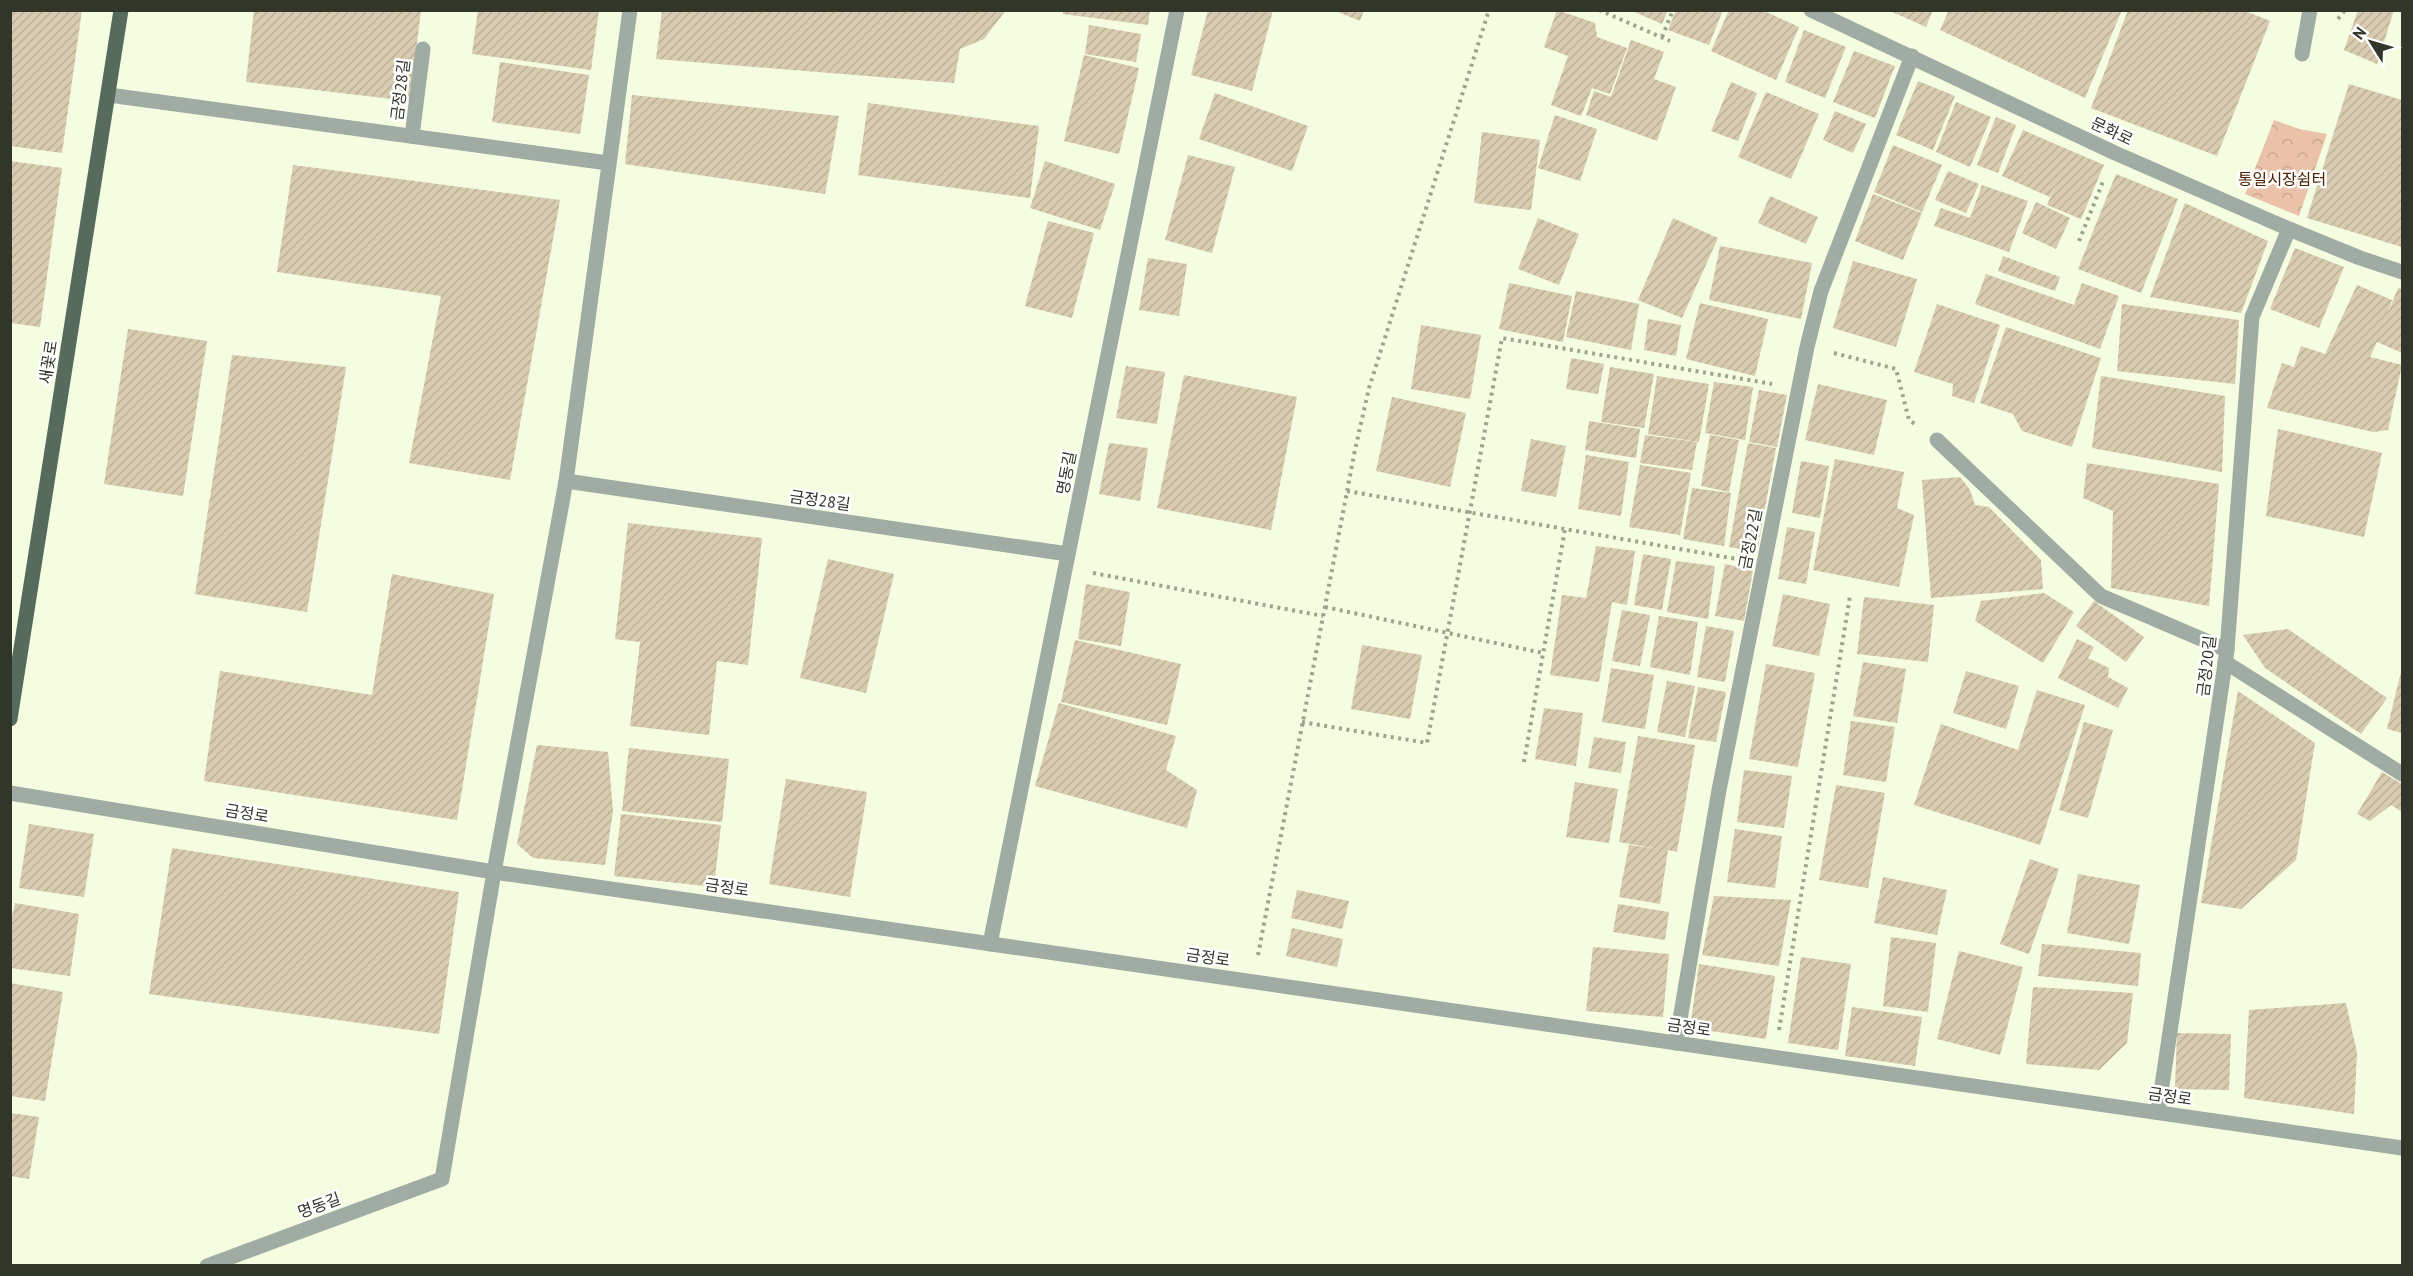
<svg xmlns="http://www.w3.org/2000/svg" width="2413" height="1276" viewBox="0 0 2413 1276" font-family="'PT Sans','Noto Sans KR',sans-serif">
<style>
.forest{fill:url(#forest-crowns)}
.building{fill:url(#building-hatch)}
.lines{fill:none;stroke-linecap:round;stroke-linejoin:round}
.path{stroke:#9ca38e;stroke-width:4;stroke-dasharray:3 4.5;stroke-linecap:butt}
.minor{stroke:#9faba3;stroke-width:15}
.major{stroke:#566b5d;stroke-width:15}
.labels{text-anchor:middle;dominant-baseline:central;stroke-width:5;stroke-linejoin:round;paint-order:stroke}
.street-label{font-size:16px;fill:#32362a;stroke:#fff}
.park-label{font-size:16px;fill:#4d2302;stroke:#fff}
</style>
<defs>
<pattern id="forest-crowns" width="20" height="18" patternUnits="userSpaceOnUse" patternTransform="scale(1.5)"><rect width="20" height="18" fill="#eac1a9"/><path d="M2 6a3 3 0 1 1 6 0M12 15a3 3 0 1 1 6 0" fill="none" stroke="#c9a692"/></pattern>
<pattern id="building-hatch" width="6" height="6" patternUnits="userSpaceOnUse" patternTransform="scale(1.5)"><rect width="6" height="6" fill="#d8cbaf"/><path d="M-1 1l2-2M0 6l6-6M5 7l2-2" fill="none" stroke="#baaf97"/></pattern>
</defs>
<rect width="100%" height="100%" fill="#f4fde0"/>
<path class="forest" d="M 2274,120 L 2299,129 L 2327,134 L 2299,216 L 2245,194 Z"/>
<g class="building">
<path d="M 10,10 L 82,10 L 62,153 L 10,146 Z"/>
<path d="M 254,10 L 421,10 L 410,101 L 246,82 Z"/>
<path d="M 478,10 L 599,10 L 591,70 L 472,54 Z"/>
<path d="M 662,10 L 1006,10 L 984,39 L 960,49 L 954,83 L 656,59 Z"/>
<path d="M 1063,10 L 1150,10 L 1148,25 L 1063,14 Z"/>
<path d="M 1208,10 L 1273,10 L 1252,91 L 1191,75 Z"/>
<path d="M 1333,10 L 1364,10 L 1360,21 Z"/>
<path d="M 1557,10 L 1595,23 L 1597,37 L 1627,48 L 1610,94 L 1592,88 L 1581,116 L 1551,105 L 1568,56 L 1544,47 Z"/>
<path d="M 1630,10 L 1668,10 L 1662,24 Z"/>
<path d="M 1676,10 L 1723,10 L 1709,45 L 1668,30 Z"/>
<path d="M 1729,10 L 1762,10 L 1799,27 L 1776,80 L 1711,51 Z"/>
<path d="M 1888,10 L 1933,10 L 1926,27 Z"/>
<path d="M 1949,10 L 2122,10 L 2085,98 L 1940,30 Z"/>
<path d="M 2128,10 L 2243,10 L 2270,21 L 2217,156 L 2091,108 Z"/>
<path d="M 2358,10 L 2394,10 L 2377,64 L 2344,50 Z"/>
<path d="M 1089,25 L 1141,34 L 1136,62 L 1085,54 Z"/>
<path d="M 1804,30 L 1846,47 L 1825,98 L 1785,82 Z"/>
<path d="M 1631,40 L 1664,52 L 1654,79 L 1676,87 L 1657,141 L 1586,115 L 1594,91 L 1611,97 Z"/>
<path d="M 1854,51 L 1895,66 L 1875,118 L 1833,102 Z"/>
<path d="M 1084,55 L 1139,68 L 1119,154 L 1064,141 Z"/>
<path d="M 500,62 L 589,75 L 580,134 L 492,122 Z"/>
<path d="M 1918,81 L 1955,96 L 1933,150 L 1896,135 Z"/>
<path d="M 1731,82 L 1757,93 L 1738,141 L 1711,131 Z"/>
<path d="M 2349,84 L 2402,100 L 2402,247 L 2307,218 Z"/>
<path d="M 1766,92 L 1819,114 L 1791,179 L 1738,157 Z"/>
<path d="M 1215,93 L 1308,126 L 1292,171 L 1199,139 Z"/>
<path d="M 632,95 L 839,116 L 825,194 L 625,164 Z"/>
<path d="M 1956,102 L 1991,117 L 1970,167 L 1936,152 Z"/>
<path d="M 868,103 L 1039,126 L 1030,198 L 858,175 Z"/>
<path d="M 1835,111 L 1866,124 L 1853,153 L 1823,140 Z"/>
<path d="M 1555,115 L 1597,129 L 1580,181 L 1538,168 Z"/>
<path d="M 1996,117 L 2016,125 L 1998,173 L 1977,165 Z"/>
<path d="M 2023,130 L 2104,165 L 2081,219 L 2047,205 L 2060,176 L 2050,197 L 2002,176 Z"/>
<path d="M 1482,132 L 1540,140 L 1531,210 L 1474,203 Z"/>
<path d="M 1893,145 L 1942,165 L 1922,212 L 1874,192 Z"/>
<path d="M 1188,155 L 1235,167 L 1212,253 L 1165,240 Z"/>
<path d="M 10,161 L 62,168 L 40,327 L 10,323 Z"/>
<path d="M 1045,161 L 1115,184 L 1100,230 L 1030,208 Z"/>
<path d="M 293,165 L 560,200 L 510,480 L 409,463 L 441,296 L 277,272 Z"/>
<path d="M 1948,171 L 1979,184 L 1966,213 L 1935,200 Z"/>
<path d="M 2116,174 L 2178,199 L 2141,293 L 2078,269 Z"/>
<path d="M 1982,185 L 2028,201 L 2009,252 L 1934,226 L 1941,208 L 1970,218 Z"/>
<path d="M 1873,194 L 1922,213 L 1903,260 L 1855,241 Z"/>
<path d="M 1770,196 L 1818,217 L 1806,244 L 1758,223 Z"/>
<path d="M 2036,202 L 2070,218 L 2056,249 L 2022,233 Z"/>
<path d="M 2185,203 L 2268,241 L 2241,313 L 2150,297 Z"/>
<path d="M 1538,218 L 1579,234 L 1559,285 L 1518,269 Z"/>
<path d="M 1673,218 L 1718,238 L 1682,318 L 1638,300 Z"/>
<path d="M 1048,221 L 1094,233 L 1072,318 L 1025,306 Z"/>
<path d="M 1720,246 L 1812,263 L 1801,319 L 1709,300 Z"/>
<path d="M 2295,248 L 2344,267 L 2319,328 L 2270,309 Z"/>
<path d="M 2003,256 L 2060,277 L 2055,291 L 1998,271 Z"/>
<path d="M 1148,258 L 1187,264 L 1179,316 L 1139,310 Z"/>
<path d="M 1853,261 L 1917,279 L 1896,347 L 1833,328 Z"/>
<path d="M 1986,274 L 2074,305 L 2082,283 L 2119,296 L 2100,349 L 1975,304 Z"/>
<path d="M 1509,283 L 1572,296 L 1563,342 L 1499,329 Z"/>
<path d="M 2357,285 L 2392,300 L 2388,313 L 2398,288 L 2402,289 L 2402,353 L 2377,342 L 2370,357 L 2402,365 L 2388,430 L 2373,432 L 2267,408 L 2282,363 L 2294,367 L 2301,346 L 2325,354 Z"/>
<path d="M 1576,291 L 1639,304 L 1631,350 L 1566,337 Z"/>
<path d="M 1700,303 L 1768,319 L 1755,376 L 1686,359 Z"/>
<path d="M 1937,304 L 2000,325 L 1974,403 L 1952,396 L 1953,384 L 1914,372 Z"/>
<path d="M 2122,304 L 2239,320 L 2235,384 L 2117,371 Z"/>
<path d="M 1648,319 L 1681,325 L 1676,356 L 1644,350 Z"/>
<path d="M 1421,325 L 1481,335 L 1470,399 L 1411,389 Z"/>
<path d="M 2006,327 L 2101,358 L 2072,447 L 2022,431 L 2013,414 L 1980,403 Z"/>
<path d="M 128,329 L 207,341 L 183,496 L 104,484 Z"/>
<path d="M 232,355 L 346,367 L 307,612 L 195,594 Z"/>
<path d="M 1571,358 L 1604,364 L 1598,394 L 1566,389 Z"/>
<path d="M 1126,366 L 1165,372 L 1157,424 L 1116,418 Z"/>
<path d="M 1610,367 L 1654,374 L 1644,428 L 1601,422 Z"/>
<path d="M 1184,375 L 1297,397 L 1271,530 L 1157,508 Z"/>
<path d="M 1657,376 L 1709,384 L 1699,442 L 1648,434 Z"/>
<path d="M 2101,376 L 2225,396 L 2222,472 L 2092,448 Z"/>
<path d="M 1714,382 L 1753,387 L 1745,440 L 1705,433 Z"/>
<path d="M 1818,384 L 1887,400 L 1874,455 L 1805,440 Z"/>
<path d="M 1759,390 L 1787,395 L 1777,447 L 1749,442 Z"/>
<path d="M 1392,397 L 1466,413 L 1450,487 L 1376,471 Z"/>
<path d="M 1589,421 L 1640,429 L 1636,458 L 1585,450 Z"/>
<path d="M 2278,429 L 2382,453 L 2364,537 L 2266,516 Z"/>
<path d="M 1645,435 L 1697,442 L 1692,470 L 1640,463 Z"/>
<path d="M 1710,435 L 1739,440 L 1729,492 L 1701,486 Z"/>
<path d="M 1531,439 L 1566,446 L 1556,497 L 1521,491 Z"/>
<path d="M 1109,443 L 1148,448 L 1140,501 L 1099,494 Z"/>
<path d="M 1748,443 L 1776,448 L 1757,552 L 1729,547 Z"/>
<path d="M 1586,455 L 1629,462 L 1621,516 L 1578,509 Z"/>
<path d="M 1835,459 L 1904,472 L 1897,508 L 1914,515 L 1899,587 L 1813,570 Z"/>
<path d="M 1801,461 L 1829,466 L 1820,518 L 1792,513 Z"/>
<path d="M 2087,463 L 2219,484 L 2209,606 L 2111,588 L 2113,511 L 2083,498 Z"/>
<path d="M 1640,465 L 1691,473 L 1680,535 L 1629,527 Z"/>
<path d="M 1960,477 L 1970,490 L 1975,505 L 1989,507 L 2041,560 L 2043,589 L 1931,598 L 1922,480 Z"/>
<path d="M 1692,488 L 1731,493 L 1724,546 L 1683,539 Z"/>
<path d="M 628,523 L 762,538 L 748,665 L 717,661 L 709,735 L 630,726 L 640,642 L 615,639 Z"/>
<path d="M 1787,527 L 1815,532 L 1806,584 L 1778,579 Z"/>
<path d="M 1596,546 L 1635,551 L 1627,605 L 1612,602 L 1599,682 L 1550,675 L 1562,595 L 1586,598 Z"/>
<path d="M 1643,554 L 1671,559 L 1662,610 L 1634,605 Z"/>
<path d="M 828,559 L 894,574 L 866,693 L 800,678 Z"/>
<path d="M 1676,561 L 1715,566 L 1708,619 L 1667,612 Z"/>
<path d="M 1725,564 L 1753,570 L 1744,621 L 1715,616 Z"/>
<path d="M 392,574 L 494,594 L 457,820 L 204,781 L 220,671 L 372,695 Z"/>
<path d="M 1086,584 L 1130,592 L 1121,646 L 1078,639 Z"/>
<path d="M 2044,593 L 2074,612 L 2043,663 L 1975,621 L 1981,601 Z"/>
<path d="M 1783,594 L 1830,604 L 1819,656 L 1772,646 Z"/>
<path d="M 1864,597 L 1934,605 L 1928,662 L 1857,654 Z"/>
<path d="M 2094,601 L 2144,637 L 2126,662 L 2076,626 Z"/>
<path d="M 1622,610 L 1650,615 L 1640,666 L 1612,661 Z"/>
<path d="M 1659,616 L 1698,622 L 1690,675 L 1650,667 Z"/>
<path d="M 1706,626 L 1734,631 L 1725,682 L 1697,677 Z"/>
<path d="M 2288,629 L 2387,698 L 2361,734 L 2265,668 L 2243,635 Z"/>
<path d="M 2077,639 L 2094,647 L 2088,658 L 2109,668 L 2108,677 L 2128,688 L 2118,708 L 2058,678 Z"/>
<path d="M 1075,640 L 1181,664 L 1167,725 L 1061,702 Z"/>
<path d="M 1362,645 L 1422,655 L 1410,719 L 1351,709 Z"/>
<path d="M 1863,662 L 1906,669 L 1897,723 L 1853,716 Z"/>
<path d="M 1766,664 L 1815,673 L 1798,767 L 1749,759 Z"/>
<path d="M 1611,668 L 1654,675 L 1645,729 L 1602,722 Z"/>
<path d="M 2402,668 L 2402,733 L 2387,729 Z"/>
<path d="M 1966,671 L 2019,686 L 2006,729 L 1953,713 Z"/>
<path d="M 1667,681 L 1695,686 L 1685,737 L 1657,732 Z"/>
<path d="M 1698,687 L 1726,692 L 1716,742 L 1688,738 Z"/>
<path d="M 2037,690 L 2085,705 L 2040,845 L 1914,805 L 1941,724 L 2018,750 Z"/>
<path d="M 2238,691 L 2315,743 L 2296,860 L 2241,909 L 2201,903 Z"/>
<path d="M 1059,703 L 1176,736 L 1166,770 L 1197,790 L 1187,828 L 1035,786 Z"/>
<path d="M 1544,708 L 1583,713 L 1576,766 L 1535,759 Z"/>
<path d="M 1851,721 L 1895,727 L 1886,782 L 1843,775 Z"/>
<path d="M 2084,722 L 2113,730 L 2088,818 L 2059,810 Z"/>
<path d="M 1638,736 L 1695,745 L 1677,852 L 1668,850 L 1660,904 L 1619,897 L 1629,845 L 1659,849 L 1619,842 Z"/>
<path d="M 1594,737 L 1626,742 L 1621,773 L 1588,768 Z"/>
<path d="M 537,745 L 608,752 L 613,811 L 605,865 L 533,858 L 517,844 Z"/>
<path d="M 629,748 L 729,759 L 722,822 L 622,811 Z"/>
<path d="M 1744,770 L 1792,776 L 1784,828 L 1737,822 Z"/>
<path d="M 2382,772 L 2402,784 L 2402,812 L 2391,805 L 2370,821 L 2357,814 Z"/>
<path d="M 786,779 L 867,792 L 850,897 L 769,884 Z"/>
<path d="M 1575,782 L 1618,789 L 1609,843 L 1566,837 Z"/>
<path d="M 1836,785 L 1885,793 L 1868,888 L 1819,880 Z"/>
<path d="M 621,814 L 721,825 L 714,887 L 614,876 Z"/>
<path d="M 29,824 L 94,834 L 84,897 L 19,888 Z"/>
<path d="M 1735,829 L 1782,836 L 1775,888 L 1727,882 Z"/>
<path d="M 172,848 L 459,892 L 439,1034 L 149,994 Z"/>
<path d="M 2030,859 L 2059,869 L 2029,954 L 2000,944 Z"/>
<path d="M 2078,874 L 2140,885 L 2129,944 L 2067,933 Z"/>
<path d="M 1883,877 L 1947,890 L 1937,935 L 1874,923 Z"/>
<path d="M 1297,890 L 1349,901 L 1342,929 L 1291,918 Z"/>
<path d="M 1714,896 L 1791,900 L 1779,966 L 1702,955 Z"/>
<path d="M 15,903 L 79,914 L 70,976 L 10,968 L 10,927 Z"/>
<path d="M 1618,904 L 1669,912 L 1665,940 L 1613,932 Z"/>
<path d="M 1292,928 L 1343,939 L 1337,967 L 1286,956 Z"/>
<path d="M 1891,937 L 1936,943 L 1928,1012 L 1883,1006 Z"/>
<path d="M 2042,944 L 2141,953 L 2138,986 L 2038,976 Z"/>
<path d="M 1593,947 L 1669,954 L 1663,1017 L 1586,1011 Z"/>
<path d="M 1959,951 L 2023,967 L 2000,1055 L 1937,1039 Z"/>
<path d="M 1801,957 L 1851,964 L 1838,1050 L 1788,1043 Z"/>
<path d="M 1699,964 L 1775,976 L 1766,1039 L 1690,1028 Z"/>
<path d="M 10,983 L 63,992 L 45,1101 L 10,1096 Z"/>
<path d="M 2033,987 L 2133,993 L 2127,1043 L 2099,1070 L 2026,1064 Z"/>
<path d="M 2346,1003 L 2357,1053 L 2354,1114 L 2244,1098 L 2249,1010 Z"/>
<path d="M 1852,1007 L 1922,1017 L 1915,1066 L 1845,1056 Z"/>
<path d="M 2177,1033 L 2231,1034 L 2229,1090 L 2175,1089 Z"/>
<path d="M 10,1113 L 39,1117 L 29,1179 L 10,1176 Z"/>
</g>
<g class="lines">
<g class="path">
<path d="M 1599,10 L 1670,41"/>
<path d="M 2338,19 L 2345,10"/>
<path d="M 1662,37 L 1673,10"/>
<path d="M 2079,241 L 2104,179"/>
<path d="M 1834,353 L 1896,369 L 1909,420 L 1915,424"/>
<path d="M 1347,491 L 1737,559"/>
<path d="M 1093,573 L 1323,616"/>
<path d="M 1325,607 L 1543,653"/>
<path d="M 1302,722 L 1427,743 L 1502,338 L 1772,384"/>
<path d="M 1524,762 L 1565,529"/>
<path d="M 1258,955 L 1355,450 L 1369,388 L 1489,10"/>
<path d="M 1779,1030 L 1850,596"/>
</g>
<g class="minor">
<path d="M 1811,10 L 2115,153 L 2289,229 L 2360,258 L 2402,272"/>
<path d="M 2302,54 L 2310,10"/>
<path d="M 109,95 L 608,163"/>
<path d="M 412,136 L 423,49"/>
<path d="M 1937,440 L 2101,596 L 2227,650"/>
<path d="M 566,481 L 1068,554"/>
<path d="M 2225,662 L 2402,774"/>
<path d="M 10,793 L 494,872 L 2402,1148"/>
<path d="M 990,944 L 1177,10"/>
<path d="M 1676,1043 L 1719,790 L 1807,347 L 1821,291 L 1912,56"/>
<path d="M 2158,1112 L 2227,650 L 2252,317 L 2289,229"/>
<path d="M 207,1266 L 442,1179 L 494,872 L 566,481 L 630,10"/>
</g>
<path class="major" d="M 10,719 L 121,10"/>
</g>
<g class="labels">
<g class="street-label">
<text transform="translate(400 90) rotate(-83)">금정28길</text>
<text transform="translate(2112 131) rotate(25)">문화로</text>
<text transform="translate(48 362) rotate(-81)">새꽃로</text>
<text transform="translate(1066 473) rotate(-79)">명동길</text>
<text transform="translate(820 500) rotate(8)">금정28길</text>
<text transform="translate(1750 539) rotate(-79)">금정22길</text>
<text transform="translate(2206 666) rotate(-83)">금정20길</text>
<text transform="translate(247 813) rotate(9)">금정로</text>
<text transform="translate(727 887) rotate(8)">금정로</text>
<text transform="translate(1208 957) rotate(8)">금정로</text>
<text transform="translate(1689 1027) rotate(8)">금정로</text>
<text transform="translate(2170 1096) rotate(8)">금정로</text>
<text transform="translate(319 1205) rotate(-20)">명동길</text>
</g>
<g class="park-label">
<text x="2282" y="179">통일시장쉼터</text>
</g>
</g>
<rect width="2413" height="1276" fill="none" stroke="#32362a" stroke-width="24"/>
<g transform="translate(2371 42) rotate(307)" stroke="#ffffff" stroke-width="4.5" paint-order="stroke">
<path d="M0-4.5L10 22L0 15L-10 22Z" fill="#32362a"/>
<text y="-9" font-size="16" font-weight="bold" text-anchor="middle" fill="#32362a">N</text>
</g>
</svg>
